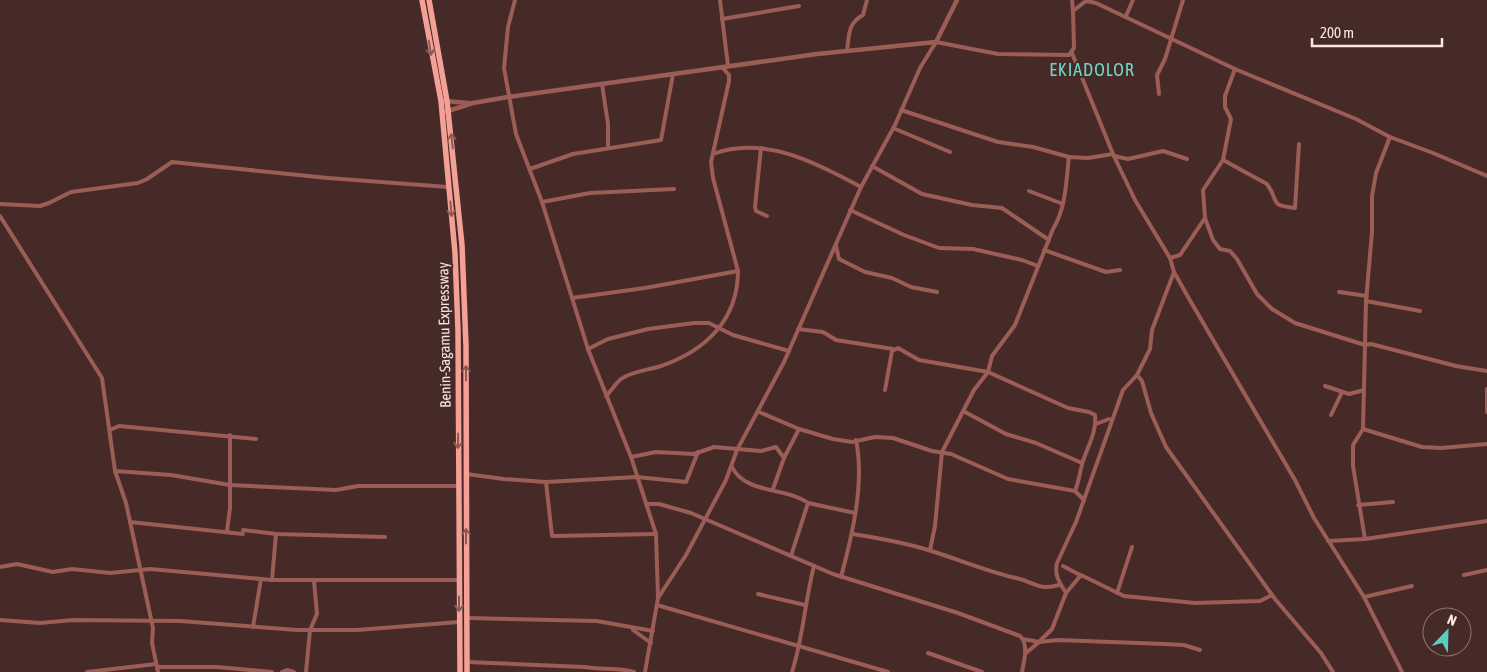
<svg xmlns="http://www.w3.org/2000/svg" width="1487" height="672" viewBox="0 0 1487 672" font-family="'Asap Condensed',sans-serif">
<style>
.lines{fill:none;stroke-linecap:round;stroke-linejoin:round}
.minor{stroke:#9c5d56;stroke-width:4}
.tertiary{stroke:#9c5d56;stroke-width:4.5}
.trunk{stroke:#f4a097;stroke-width:5.5}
.oneway{stroke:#8c5954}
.labels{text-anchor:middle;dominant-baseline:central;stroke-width:4;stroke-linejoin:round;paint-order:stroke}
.street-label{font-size:15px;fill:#f8e6e3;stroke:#462a27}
.quarter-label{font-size:18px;letter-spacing:1px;fill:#6ed7c8;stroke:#462a27}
</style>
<rect width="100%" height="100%" fill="#462a27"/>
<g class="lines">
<g class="minor">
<path d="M 515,0 L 508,27 L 504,68 L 516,134 L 542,202 L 588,349 L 631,457 L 656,534 L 658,598 L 645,672"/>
<path d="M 720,0 L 728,66"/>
<path d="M 1072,0 L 1073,11"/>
<path d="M 1126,16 L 1133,0"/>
<path d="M 722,19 L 799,6"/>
<path d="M 847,51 C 849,35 848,23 863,15 L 867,0"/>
<path d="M 1072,53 L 1113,154 L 1135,200 L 1170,258 L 1174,272 L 1188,297 L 1295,480 L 1314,518 L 1364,597 L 1402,672"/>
<path d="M 1235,69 L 1225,96 L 1225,107 L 1231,119 L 1223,160 L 1203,190 L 1205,218 L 1213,240 L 1220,249 L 1230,251 L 1237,259 L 1257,294 L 1272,309 L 1295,323 L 1365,345 L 1371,344 L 1456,366 L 1487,371"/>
<path d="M 602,84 L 608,124 L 608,147"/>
<path d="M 1159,94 L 1157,75 L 1165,59 L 1183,0"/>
<path d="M 901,110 L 998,142 L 1033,147 L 1069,157 L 1088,158 L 1113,154"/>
<path d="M 893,128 L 950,152"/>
<path d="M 761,148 L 755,207 L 756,211 L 767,216"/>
<path d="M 713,154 C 764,135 817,163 861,187"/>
<path d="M 1114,156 L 1128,159 L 1163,151 L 1187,159"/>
<path d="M 1223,160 L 1267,184 C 1280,202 1268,205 1295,208 L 1299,144"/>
<path d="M 872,166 L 922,194 L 972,205 L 1002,208 L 1049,240"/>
<path d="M 530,169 L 573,154 L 661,140 L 673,74"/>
<path d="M 1029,191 L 1063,204"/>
<path d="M 542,202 L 590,193 L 674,189"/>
<path d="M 0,204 L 40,206 L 49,203 L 71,192 L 138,183 L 147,179 L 172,162 L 328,178 L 448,187"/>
<path d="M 850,210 L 904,235 L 939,248 L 973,249 L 1022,260 L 1038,266"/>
<path d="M 0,216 L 102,378 L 115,471 L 126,503 L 153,628 L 152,643 L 158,672"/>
<path d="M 836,246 L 839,259 L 865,272 L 892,278 L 911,287 L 937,292"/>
<path d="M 1044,250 L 1106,272 L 1120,270"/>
<path d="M 1170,258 L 1180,255 L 1205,218"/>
<path d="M 1339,292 L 1367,296"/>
<path d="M 572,298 L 645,288 L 738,271"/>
<path d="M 1366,301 L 1420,311"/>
<path d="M 798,329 L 823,332 L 836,340 L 893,349"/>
<path d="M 588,349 L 608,339 L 648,329 L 694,323 L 709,323 L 733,335 L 789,351"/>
<path d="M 1137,375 L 1150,349 L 1152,330 L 1174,272"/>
<path d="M 1325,386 L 1349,394 L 1364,390"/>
<path d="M 1487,389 L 1487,412"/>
<path d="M 885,390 L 892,351 L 898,348 L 919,360 L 988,372 L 1068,408 L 1089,412 L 1095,415 C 1097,431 1088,446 1083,461 C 1080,471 1079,481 1075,491"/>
<path d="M 606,396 C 611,391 616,383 621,379 C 632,371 649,370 661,366 C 705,351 738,320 738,271 L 713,178 L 711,162 L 729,81 L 729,75 L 722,67"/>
<path d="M 759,412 L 799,429 L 833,439 L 852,442 L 875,437 L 893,438 L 932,451 L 951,454 L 1008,479 L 1075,491 L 1084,500"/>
<path d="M 965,412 L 1006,434 L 1036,443 L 1082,463"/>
<path d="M 1331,415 L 1342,392"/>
<path d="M 1096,424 L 1109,419"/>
<path d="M 1363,429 L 1422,447 L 1441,448 L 1487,444"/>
<path d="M 110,430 L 119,426 L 256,439"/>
<path d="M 631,457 L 656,452 L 694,454 L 714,447 L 761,451 L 776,447 L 784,458 L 773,489"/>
<path d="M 784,458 L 799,429"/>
<path d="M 732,467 C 745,494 786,487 808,503 L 791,556"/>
<path d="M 115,471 L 171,475 L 230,485 L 336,490 L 358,486 L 458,486"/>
<path d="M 466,474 L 504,479 L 546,482 L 637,477 L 686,482 L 698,452"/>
<path d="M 546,482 L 552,536 L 656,534"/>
<path d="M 808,503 L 855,513"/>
<path d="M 646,504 L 659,504 L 691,513 L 833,574 L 958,613 L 1020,636 C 1029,644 1024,661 1022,672"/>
<path d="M 1358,505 L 1393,502"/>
<path d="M 130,522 L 243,534"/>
<path d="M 243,530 L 276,534 L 385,537"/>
<path d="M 227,531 L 230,508 L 230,435"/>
<path d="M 853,534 C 878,538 903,542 928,550 C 958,559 985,571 1016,578 C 1035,582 1038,591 1059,585"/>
<path d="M 1365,539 L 1353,466 L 1353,445 L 1363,429 L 1366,301 L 1372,232 L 1372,196 L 1376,173 L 1390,137"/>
<path d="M 1328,541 L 1365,539 L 1487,521"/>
<path d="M 930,550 L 935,526 L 942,452 L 974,390 L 988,372 L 992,356 L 1015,325 L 1053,229 C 1066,208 1066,182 1069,157"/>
<path d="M 1063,566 L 1082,576"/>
<path d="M 0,567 L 17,564 L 53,572 L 72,569 L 110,573 L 150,569 L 272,580 L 459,580"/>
<path d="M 1464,575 L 1487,570"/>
<path d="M 841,577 C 852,536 865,483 856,440"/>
<path d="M 272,580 L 276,534"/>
<path d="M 1066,593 L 1081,575 L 1124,596 L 1195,603 L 1260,601 L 1272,595"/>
<path d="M 1117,593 L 1132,547"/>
<path d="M 758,594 L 805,605"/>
<path d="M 1364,597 L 1412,586"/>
<path d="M 658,598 L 686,555 L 726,480 L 737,450 L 784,362 L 861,187 L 895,125 L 920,68 L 936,42 L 998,54 L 1069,55 L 1074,48 L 1073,11 L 1086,1 L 1096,3 L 1235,69 L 1356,119 L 1390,137 L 1433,153 L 1487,176"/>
<path d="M 657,605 L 888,672"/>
<path d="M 467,618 L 597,621 L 653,631"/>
<path d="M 0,620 L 40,623 L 73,620 L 180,621 L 297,630 L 357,630 L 459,622"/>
<path d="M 253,627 L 261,579"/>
<path d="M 633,630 L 651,643"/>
<path d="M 1023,639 L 1039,642 L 1052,629 L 1066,593 C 1060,583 1054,576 1057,563 L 1076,522 L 1123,390 L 1137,375 L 1142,381 L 1151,413 L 1166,447 L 1275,599 L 1321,653 L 1333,672"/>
<path d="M 928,653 L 982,672"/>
<path d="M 1026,653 L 1039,642 L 1058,640 L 1165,644 L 1184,645 L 1200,650"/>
<path d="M 467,662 L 584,667 C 602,670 618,667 634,672"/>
<path d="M 87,672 L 156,664 L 158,667 L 217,667 L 272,672"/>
<path d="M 282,672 L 287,670 L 294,672"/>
<path d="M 306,672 L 310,630 L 317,614 L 314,581"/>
<path d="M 792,672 C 803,638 805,601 814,566"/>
</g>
<g class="tertiary">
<path d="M 444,101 L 469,103"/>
<path d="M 445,112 L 473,103 L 508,97 L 817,54 L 936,42 L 957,0"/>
</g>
<g class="trunk">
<path d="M 422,0 L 441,101 L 455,253 L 458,330 L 460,672"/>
<path d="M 429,0 L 447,101 L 462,245 L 466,346 L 467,672"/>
</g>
</g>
<defs><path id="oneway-shaft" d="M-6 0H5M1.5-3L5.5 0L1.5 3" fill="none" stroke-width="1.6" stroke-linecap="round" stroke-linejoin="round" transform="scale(1.25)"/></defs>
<g class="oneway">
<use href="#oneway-shaft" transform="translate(430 48) rotate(80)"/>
<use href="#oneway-shaft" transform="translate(452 141) rotate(-96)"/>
<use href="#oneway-shaft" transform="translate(451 209) rotate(85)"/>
<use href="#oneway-shaft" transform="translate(466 373) rotate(-90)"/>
<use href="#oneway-shaft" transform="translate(458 441) rotate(91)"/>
<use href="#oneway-shaft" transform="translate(466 536) rotate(-90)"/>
<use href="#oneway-shaft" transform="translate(459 604) rotate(90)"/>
</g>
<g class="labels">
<g class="street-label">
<text transform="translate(444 335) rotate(-91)">Benin-Sagamu Expressway</text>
</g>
<g class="quarter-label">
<text x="1092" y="69">EKIADOLOR</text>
</g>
</g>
<g transform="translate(1447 632) rotate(23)"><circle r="24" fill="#462a27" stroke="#8d7572"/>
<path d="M0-4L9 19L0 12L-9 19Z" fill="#59cebf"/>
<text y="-8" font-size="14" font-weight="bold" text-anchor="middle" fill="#f8e6e3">N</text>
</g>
<path d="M1312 38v8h130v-8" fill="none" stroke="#f8e6e3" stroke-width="2.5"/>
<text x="1320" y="38" font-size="15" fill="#f8e6e3" stroke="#462a27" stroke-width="4" paint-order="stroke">200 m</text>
</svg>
